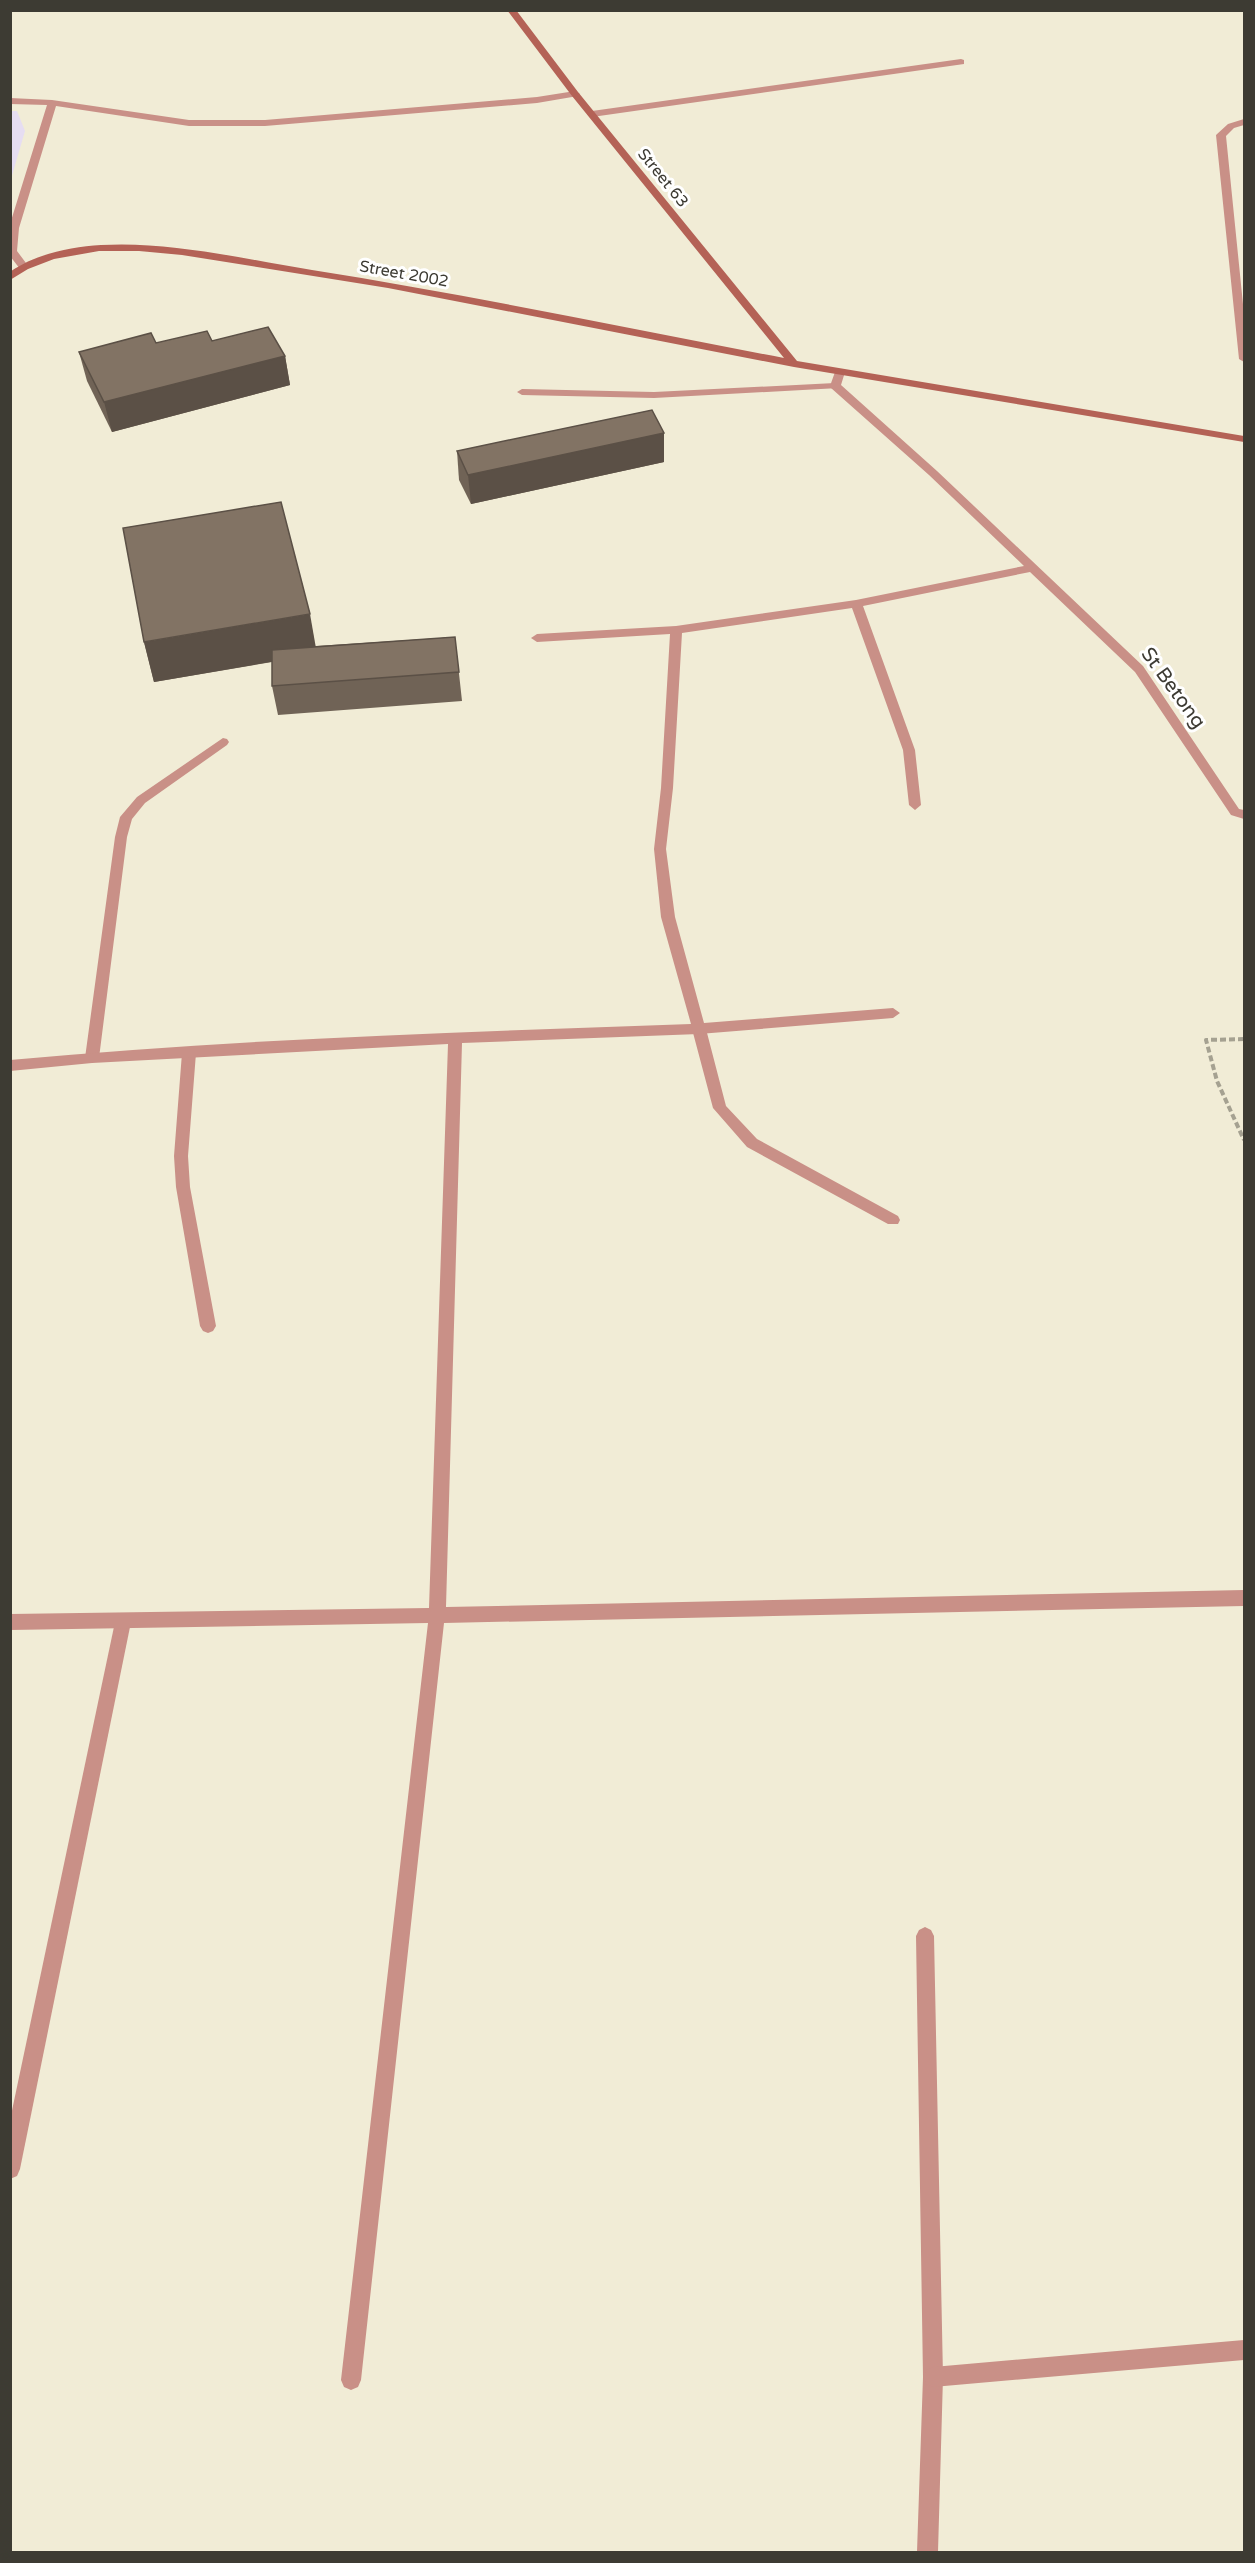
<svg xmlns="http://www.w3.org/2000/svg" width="1255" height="2563" viewBox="0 0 1255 2563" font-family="'Varela Round',sans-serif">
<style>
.education{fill:#e6ddf2}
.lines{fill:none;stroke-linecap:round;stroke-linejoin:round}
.path{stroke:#a5a191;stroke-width:4;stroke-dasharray:6 3;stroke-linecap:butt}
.lane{fill:#c99087;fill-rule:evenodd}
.street{fill:#c99087;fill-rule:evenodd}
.secondary{fill:#b46256;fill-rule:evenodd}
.wall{fill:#706356}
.shaded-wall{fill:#5b5046}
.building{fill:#827364;stroke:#5b5046;stroke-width:1.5}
.labels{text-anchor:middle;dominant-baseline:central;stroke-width:6;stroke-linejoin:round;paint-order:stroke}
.far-street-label{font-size:16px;fill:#3d3b33;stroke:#fff}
.street-label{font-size:20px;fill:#3d3b33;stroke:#fff}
</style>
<rect width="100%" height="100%" fill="#f1ecd6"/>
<path class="education" d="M 11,111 L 17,111 L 25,131 L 11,179 Z"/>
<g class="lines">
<path class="path" d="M 1244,1039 L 1206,1040 L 1217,1081 L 1244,1140"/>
<g class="lane">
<path d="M 835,383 L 840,386 L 839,388 L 654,398 L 522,395 L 517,392 L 522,389 L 654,392 Z"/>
<path d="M 223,738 L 227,739 L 229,742 L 227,745 L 145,803 L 132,819 L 127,837 L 99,1058 L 92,1063 L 87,1062 L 85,1058 L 115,837 L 120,817 L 137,797 Z"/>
<path d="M 699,1024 L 706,1029 L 726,1106 L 757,1139 L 898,1216 L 900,1220 L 898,1224 L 888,1224 L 747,1147 L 713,1108 L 692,1029 Z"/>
<path d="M 189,1048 L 196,1053 L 188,1156 L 190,1187 L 216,1326 L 213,1331 L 208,1333 L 203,1331 L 200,1326 L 176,1187 L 174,1156 L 182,1053 Z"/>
<path d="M 123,1614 L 129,1616 L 131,1622 L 20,2169 L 17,2176 L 10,2179 L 10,2120 L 115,1622 L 117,1616 Z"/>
<path d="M 925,1927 L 931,1930 L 934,1936 L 943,2377 L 938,2552 L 917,2552 L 923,2377 L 916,1936 L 919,1930 Z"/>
</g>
<g class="street">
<path d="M 961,59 L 964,60 L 964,64 L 592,117 L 587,114 L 592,111 Z"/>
<path d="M 575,91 L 580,94 L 578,96 L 537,103 L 265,126 L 189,126 L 56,106 L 19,228 L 17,251 L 29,267 L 28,269 L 20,269 L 10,256 L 10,224 L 47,105 L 10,104 L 10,98 L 52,100 L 189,120 L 265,120 L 537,97 Z"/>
<path d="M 1244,119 L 1244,125 L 1234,128 L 1226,136 L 1244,314 L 1244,362 L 1239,359 L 1216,135 L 1228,124 Z"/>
<path d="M 840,369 L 845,372 L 841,385 L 937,471 L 1143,666 L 1239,809 L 1244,810 L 1244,819 L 1231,815 L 1135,672 L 1030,572 L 863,606 L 915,750 L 921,805 L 915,810 L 909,805 L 903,750 L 852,608 L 682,633 L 673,788 L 666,849 L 675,917 L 704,1023 L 893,1008 L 900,1013 L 893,1018 L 699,1034 L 462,1043 L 446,1607 L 1244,1590 L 1244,1606 L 444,1623 L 361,2380 L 358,2387 L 351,2390 L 344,2387 L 341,2380 L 428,1623 L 10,1630 L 10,1614 L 429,1608 L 448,1044 L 92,1063 L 10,1071 L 10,1060 C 236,1039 464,1032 691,1024 L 661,917 L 654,849 L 661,788 L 670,634 L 537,642 L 531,638 L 537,634 L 676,626 L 856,600 L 1024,566 L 929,475 L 831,388 L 830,386 L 835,372 Z"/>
<path d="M 1244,2340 L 1244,2360 L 933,2387 L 926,2384 L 923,2377 L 926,2370 L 933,2367 Z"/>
</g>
<path class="secondary" d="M 507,10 L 516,10 L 578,92 L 797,361 L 1244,436 L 1244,442 L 794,367 L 388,288 L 182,255 L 139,251 L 99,251 L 54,259 L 28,269 L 10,280 L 10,272 C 35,254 70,247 101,245 C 171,241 243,259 312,270 C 470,295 627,328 784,358 L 572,96 Z"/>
</g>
<g class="wall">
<path d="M 212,341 L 285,356 L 290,385 L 112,432 L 87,381 L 79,352 L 156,343 Z"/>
<path d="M 664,433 L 664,462 L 471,504 L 459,480 L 457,451 Z"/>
<path d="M 455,637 L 462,701 L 278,715 L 272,686 L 272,662 L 154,682 L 144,642 L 316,646 Z"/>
</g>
<g class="shaded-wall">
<path d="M 285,356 L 290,385 L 112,432 L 104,402 Z"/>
<path d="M 664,433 L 664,462 L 471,504 L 468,475 Z"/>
<path d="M 310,614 L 317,654 L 154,682 L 144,642 Z"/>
</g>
<g class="building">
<path d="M 268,327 L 285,356 L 104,402 L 79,352 L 151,333 L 156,343 L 207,331 L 212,341 Z"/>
<path d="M 652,410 L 664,433 L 468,475 L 457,451 Z"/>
<path d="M 281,502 L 310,614 L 144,642 L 123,528 Z"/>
<path d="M 455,637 L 459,672 L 272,686 L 272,650 Z"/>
</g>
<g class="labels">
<g class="far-street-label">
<text transform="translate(663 178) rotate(51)">Street 63</text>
<text transform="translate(404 274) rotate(10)">Street 2002</text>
</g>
<g class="street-label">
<text transform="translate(1173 688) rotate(54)">St Betong</text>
</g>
</g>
<rect width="1255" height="2563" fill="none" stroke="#3d3b33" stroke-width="24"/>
</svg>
